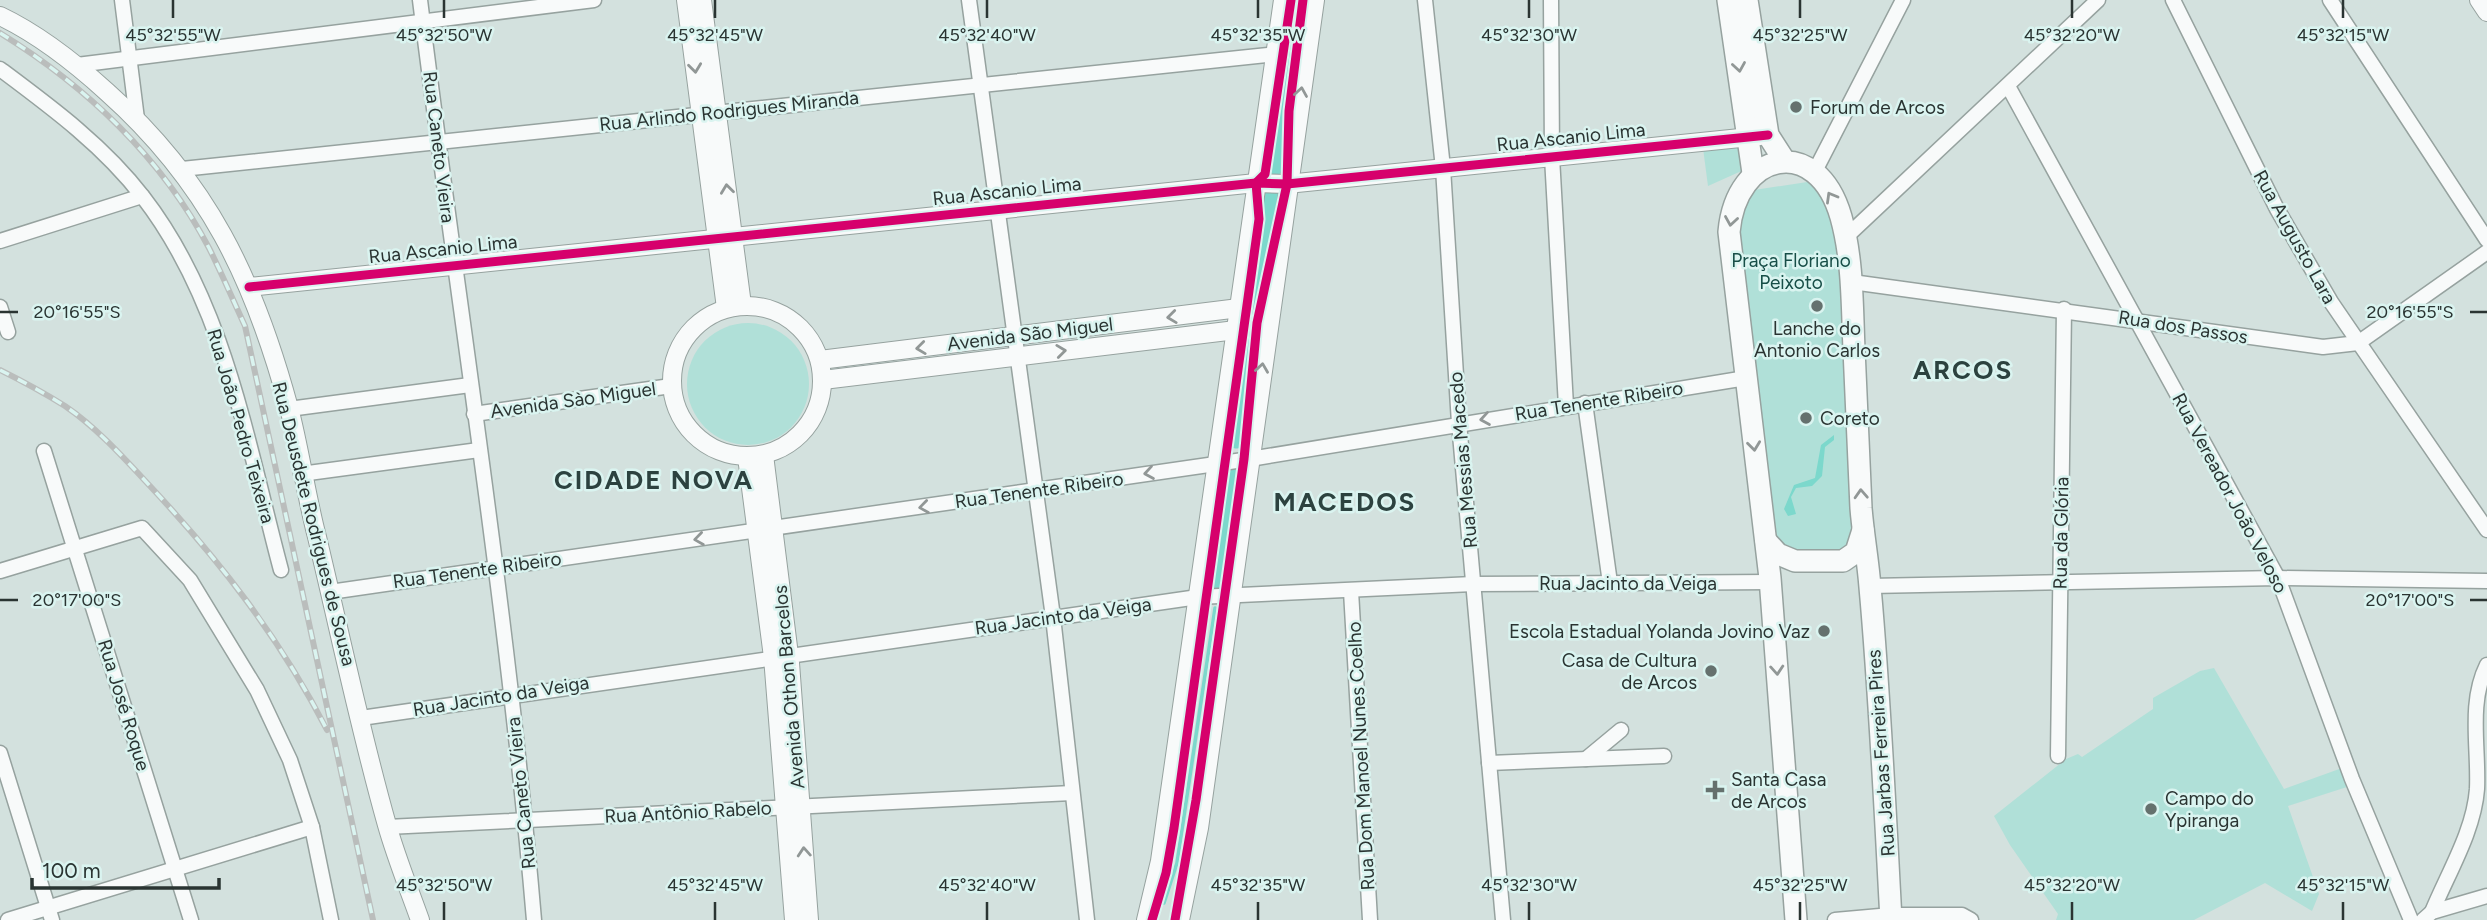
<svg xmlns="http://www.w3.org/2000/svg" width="2487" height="920" viewBox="0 0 2487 920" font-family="Figtree,sans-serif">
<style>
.green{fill:#b0e0d8}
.water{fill:#7cd8cc}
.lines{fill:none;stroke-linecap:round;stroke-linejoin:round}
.stream{stroke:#7cd8cc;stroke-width:3.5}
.river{stroke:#7cd8cc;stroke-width:23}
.minor-casing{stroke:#96a29f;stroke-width:17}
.tertiary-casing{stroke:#96a29f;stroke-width:20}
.secondary-casing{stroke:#96a29f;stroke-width:24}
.minor{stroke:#f8fafa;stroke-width:14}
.tertiary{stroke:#f8fafa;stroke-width:18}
.secondary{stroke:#f8fafa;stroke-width:21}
.rail-casing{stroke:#babdbc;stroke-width:6}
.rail{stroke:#daf4f0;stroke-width:3.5;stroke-dasharray:10;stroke-linecap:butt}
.cycleway-casing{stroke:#daf4f0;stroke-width:13}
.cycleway{stroke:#d6006c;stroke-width:9}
.oneway{stroke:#919796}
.ticks{fill:none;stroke:#2a3432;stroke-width:2.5}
.poi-dot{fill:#65716e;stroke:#daf4f0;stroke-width:2.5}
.labels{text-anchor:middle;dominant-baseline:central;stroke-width:5;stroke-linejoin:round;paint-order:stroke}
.poi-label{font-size:19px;fill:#2a3432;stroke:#daf4f0;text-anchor:start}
.street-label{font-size:19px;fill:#2a3432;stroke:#daf4f0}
.park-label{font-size:19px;fill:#174e47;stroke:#daf4f0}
.district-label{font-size:26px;font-weight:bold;letter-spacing:2px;fill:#2c423f;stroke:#daf4f0}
.ticks-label{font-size:18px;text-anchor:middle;fill:#2a3432;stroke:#daf4f0;stroke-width:5;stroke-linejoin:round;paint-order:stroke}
</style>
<rect width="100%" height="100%" fill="#d3e1de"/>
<g class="green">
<path d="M 1741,142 L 1746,169 L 1708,186 L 1703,148 Z"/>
<path d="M 1820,180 L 1839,215 L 1861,529 L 1842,559 L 1772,547 L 1731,247 L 1741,192 Z"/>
<circle cx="748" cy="384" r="61"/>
<path d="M 2214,668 L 2284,789 L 2342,768 L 2350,786 L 2288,806 L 2319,894 L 2312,911 L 2265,883 L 2194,920 L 2056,920 L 2058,914 L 2010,845 L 1994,816 L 2066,759 L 2078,754 L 2082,757 L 2153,709 L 2153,698 L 2200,671 Z"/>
</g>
<path class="water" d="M 1834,435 L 1834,440 L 1825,447 L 1822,476 L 1812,486 L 1796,488 L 1791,497 L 1796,514 L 1788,516 L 1784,509 L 1794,485 L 1815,478 L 1821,445 Z"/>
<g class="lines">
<path class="stream" d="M 1164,903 L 1177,863 L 1215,608"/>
<g class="river">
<path d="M 1274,164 L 1298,0"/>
<path d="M 1237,437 L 1269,197"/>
<path d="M 1219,583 L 1233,470"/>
</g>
<g class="minor-casing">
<g id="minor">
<path d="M 122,0 L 137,119"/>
<path d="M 420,0 C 458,306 508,612 534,920"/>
<path d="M 969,0 L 1053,617 L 1087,920"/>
<path d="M 1425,0 L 1443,168 L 1459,423 L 1503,920"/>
<path d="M 1551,0 L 1552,157 L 1566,406"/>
<path d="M 2173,0 L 2277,209 L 2331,302 L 2487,530"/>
<path d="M 2330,0 L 2487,240"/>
<path d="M 77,65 L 594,0"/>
<path d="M 0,69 C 51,107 104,146 143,197 C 225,303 247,443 281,570"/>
<path d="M 2008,86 L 2278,578 L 2352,779 L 2411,920"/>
<path d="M 182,169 L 1277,54"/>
<path d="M 1815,171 L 1903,0"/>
<path d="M 1846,237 L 2098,0"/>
<path d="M 0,241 L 142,196"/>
<path d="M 1852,282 L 2323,347 L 2358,343 L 2487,252"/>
<path d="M 0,307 L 8,332"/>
<path d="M 1585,403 L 1610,583"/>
<path d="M 289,409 L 470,385"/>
<path d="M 474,414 L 671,386"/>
<path d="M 44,451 L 191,920"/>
<path d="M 301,474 L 479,450"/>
<path d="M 0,571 L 142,528 L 190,580 L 257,690 L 290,760 L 312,827 L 331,920"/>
<path d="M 1870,586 L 2278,578 L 2487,581"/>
<path d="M 1351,591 L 1370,920"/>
<path d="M 330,592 L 1250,459 L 1746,378"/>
<path d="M 361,718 L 1198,597 L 1473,584 L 1770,582"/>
<path d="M 0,753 L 52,920"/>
<path d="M 2058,756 L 2064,309"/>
<path d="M 1586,759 L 1621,730"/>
<path d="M 1489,763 L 1664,756"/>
<path d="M 387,827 L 1072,793"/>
<path d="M 2432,912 C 2448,873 2474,831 2477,789 C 2479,748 2468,703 2487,665"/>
<path d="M 8,920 L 312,827"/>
<path d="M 1835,920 L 1891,915 L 1962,915 L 1971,920"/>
<path d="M 2423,920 L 2432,912 L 2487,896"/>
</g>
</g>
<g class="tertiary-casing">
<g id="tertiary">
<path d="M 686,0 L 726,308"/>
<path d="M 702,0 L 742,305"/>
<path d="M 2479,0 L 2487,12"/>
<path d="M 0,16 C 40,35 75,63 107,92 C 208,182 254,279 289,408 C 300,450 306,495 317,537 C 340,633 360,730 387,825 C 396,857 409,889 420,920"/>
<path d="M 249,287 L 1256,183 L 1287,184 L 1760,136"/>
<circle cx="747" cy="381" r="75"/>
<path d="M 820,360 L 1239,308"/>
<path d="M 823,380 L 1236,330"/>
<path d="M 764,455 L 790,663 L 809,920"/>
<path d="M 747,457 L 773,657 L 794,920"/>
<path d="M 1146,920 L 1160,861 L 1283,0"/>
<path d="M 1180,920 L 1199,828 L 1315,0"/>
</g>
</g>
<g class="secondary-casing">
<g id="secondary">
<path d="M 1728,0 L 1753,173"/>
<path d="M 1747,0 L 1768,135 L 1784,160"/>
<path d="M 1766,541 L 1778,554 L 1795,561 L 1843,561 L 1856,552 L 1863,530"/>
<path d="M 1796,920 L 1770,578 L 1729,232 C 1736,151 1817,133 1841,217 C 1853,260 1852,305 1854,349 C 1856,402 1859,455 1861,508 C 1863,534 1868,560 1870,587 C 1880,697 1885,809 1891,920"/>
</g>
</g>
<use href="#minor" class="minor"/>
<use href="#tertiary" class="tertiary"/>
<use href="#secondary" class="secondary"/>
<g class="rail-casing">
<g id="rail">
<path d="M 0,33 C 86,86 162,158 209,248 C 222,274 233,300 245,326 L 373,920"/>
<path d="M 0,370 C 22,381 44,393 65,406 C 96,427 124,458 150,486 C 220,561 280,638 327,730"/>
</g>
</g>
<use href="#rail" class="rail"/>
<g class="cycleway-casing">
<g id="cycleway">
<path d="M 249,287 L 1256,183 L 1287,184 L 1768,135"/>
<path d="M 1152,920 L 1166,873 L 1174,828 L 1259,219 L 1256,183 L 1265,174 L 1291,0"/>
<path d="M 1175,920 L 1196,800 L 1244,459 L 1257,323 L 1287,184 L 1289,111 L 1303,0"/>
</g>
</g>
<use href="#cycleway" class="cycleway"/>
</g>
<defs><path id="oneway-chevron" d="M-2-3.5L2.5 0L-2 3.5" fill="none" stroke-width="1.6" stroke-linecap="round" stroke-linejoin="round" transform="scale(1.75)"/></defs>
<g class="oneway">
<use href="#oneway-chevron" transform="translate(1739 67) rotate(81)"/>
<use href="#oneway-chevron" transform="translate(695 68) rotate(83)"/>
<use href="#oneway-chevron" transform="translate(1301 92) rotate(-81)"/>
<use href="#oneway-chevron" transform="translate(727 189) rotate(-97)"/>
<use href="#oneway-chevron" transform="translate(1831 197) rotate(-120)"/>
<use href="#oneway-chevron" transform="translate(1731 221) rotate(99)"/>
<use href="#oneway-chevron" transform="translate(1172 317) rotate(173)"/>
<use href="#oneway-chevron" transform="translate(921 348) rotate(173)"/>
<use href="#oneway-chevron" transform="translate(1061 351) rotate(-7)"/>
<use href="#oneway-chevron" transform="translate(1262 368) rotate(-82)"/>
<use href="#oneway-chevron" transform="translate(1485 419) rotate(171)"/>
<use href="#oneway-chevron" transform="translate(1754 446) rotate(83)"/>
<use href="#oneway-chevron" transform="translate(1149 473) rotate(171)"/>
<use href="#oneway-chevron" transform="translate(1861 494) rotate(-93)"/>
<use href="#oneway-chevron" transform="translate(924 507) rotate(172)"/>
<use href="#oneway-chevron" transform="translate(699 539) rotate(172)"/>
<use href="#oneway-chevron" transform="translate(1777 670) rotate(86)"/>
<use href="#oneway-chevron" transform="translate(804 852) rotate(-94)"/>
</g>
<path class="ticks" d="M 173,0 L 173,18M 444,0 L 444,18M 715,0 L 715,18M 987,0 L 987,18M 1258,0 L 1258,18M 1529,0 L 1529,18M 1800,0 L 1800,18M 2072,0 L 2072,18M 2343,0 L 2343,18M 0,312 L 18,312M 2470,312 L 2487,312M 0,600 L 18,600M 2470,600 L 2487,600M 444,902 L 444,920M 715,902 L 715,920M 987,902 L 987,920M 1258,902 L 1258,920M 1529,902 L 1529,920M 1800,902 L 1800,920M 2072,902 L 2072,920M 2343,902 L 2343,920"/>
<g class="poi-dot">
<circle cx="1796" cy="107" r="7"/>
<circle cx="1817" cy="306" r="7"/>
<circle cx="1806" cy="418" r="7"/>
<circle cx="1824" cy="631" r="7"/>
<circle cx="1711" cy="671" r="7"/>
<path d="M1711.5 779.5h7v7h7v7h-7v7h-7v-7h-7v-7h7z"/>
<circle cx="2151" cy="809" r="7"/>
</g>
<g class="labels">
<g class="poi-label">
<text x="1810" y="107">Forum de Arcos</text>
<text x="1817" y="328" text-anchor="middle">Lanche do<tspan x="1817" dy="22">Antonio Carlos</tspan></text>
<text x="1820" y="418">Coreto</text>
<text x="1810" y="631" text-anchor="end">Escola Estadual Yolanda Jovino Vaz</text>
<text x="1697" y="660" text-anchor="end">Casa de Cultura<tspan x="1697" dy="22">de Arcos</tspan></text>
<text x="1731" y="779">Santa Casa<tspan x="1731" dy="22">de Arcos</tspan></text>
<text x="2165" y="798">Campo do<tspan x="2165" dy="22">Ypiranga</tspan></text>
</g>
<g class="street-label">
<text transform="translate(729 111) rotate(-6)">Rua Arlindo Rodrigues Miranda</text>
<text transform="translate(1571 137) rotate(-6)">Rua Ascanio Lima</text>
<text transform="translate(439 147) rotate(83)">Rua Caneto Vieira</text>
<text transform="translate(1007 191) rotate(-6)">Rua Ascanio Lima</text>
<text transform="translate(2295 237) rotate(61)">Rua Augusto Lara</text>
<text transform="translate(443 249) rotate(-6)">Rua Ascanio Lima</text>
<text transform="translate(2183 327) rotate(9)">Rua dos Passos</text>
<text transform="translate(1030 334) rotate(-7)">Avenida São Miguel</text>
<text transform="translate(573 400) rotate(-8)">Avenida Sào Miguel</text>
<text transform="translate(1599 401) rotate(-9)">Rua Tenente Ribeiro</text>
<text transform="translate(241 426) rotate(74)">Rua João Pedro Teixeira</text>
<text transform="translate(1463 460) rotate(-95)">Rua Messias Macedo</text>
<text transform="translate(1039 490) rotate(-8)">Rua Tenente Ribeiro</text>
<text transform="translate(2230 493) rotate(62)">Rua Vereador João Veloso</text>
<text transform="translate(314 524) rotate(76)">Rua Deusdete Rodrigues de Sousa</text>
<text transform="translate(2061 533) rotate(-89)">Rua da Glória</text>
<text transform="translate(477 570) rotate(-8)">Rua Tenente Ribeiro</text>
<text x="1628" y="583">Rua Jacinto da Veiga</text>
<text transform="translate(1063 616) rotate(-8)">Rua Jacinto da Veiga</text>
<text transform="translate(789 687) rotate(-95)">Avenida Othon Barcelos</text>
<text transform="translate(501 696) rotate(-9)">Rua Jacinto da Veiga</text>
<text transform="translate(124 705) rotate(73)">Rua José Roque</text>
<text transform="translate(1881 753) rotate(-94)">Rua Jarbas Ferreira Pires</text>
<text transform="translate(1361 756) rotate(-93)">Rua Dom Manoel Nunes Coelho</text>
<text transform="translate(521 793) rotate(-96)">Rua Caneto Vieira</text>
<text transform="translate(688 812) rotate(-3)">Rua Antônio Rabelo</text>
</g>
<g class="park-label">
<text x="1791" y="260">Praça Floriano<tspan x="1791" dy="22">Peixoto</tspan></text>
</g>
<g class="district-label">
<text x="1963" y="370">ARCOS</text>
<text x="654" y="480">CIDADE NOVA</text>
<text x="1345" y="502">MACEDOS</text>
</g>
</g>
<g class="ticks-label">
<text x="173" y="41">45°32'55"W</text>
<text x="444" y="41">45°32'50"W</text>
<text x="715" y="41">45°32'45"W</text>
<text x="987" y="41">45°32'40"W</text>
<text x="1258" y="41">45°32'35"W</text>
<text x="1529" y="41">45°32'30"W</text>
<text x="1800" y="41">45°32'25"W</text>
<text x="2072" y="41">45°32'20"W</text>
<text x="2343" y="41">45°32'15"W</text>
<text x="77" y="318">20°16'55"S</text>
<text x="2410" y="318">20°16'55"S</text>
<text x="77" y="606">20°17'00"S</text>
<text x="2410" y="606">20°17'00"S</text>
<text x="444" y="891">45°32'50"W</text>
<text x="715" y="891">45°32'45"W</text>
<text x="987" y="891">45°32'40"W</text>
<text x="1258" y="891">45°32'35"W</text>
<text x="1529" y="891">45°32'30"W</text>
<text x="1800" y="891">45°32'25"W</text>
<text x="2072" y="891">45°32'20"W</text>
<text x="2343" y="891">45°32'15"W</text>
</g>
<path d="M32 878v10h187v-10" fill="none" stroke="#2a3432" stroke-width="3.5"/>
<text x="42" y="878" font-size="21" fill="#2a3432" stroke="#daf4f0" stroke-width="5" paint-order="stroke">100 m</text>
</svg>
